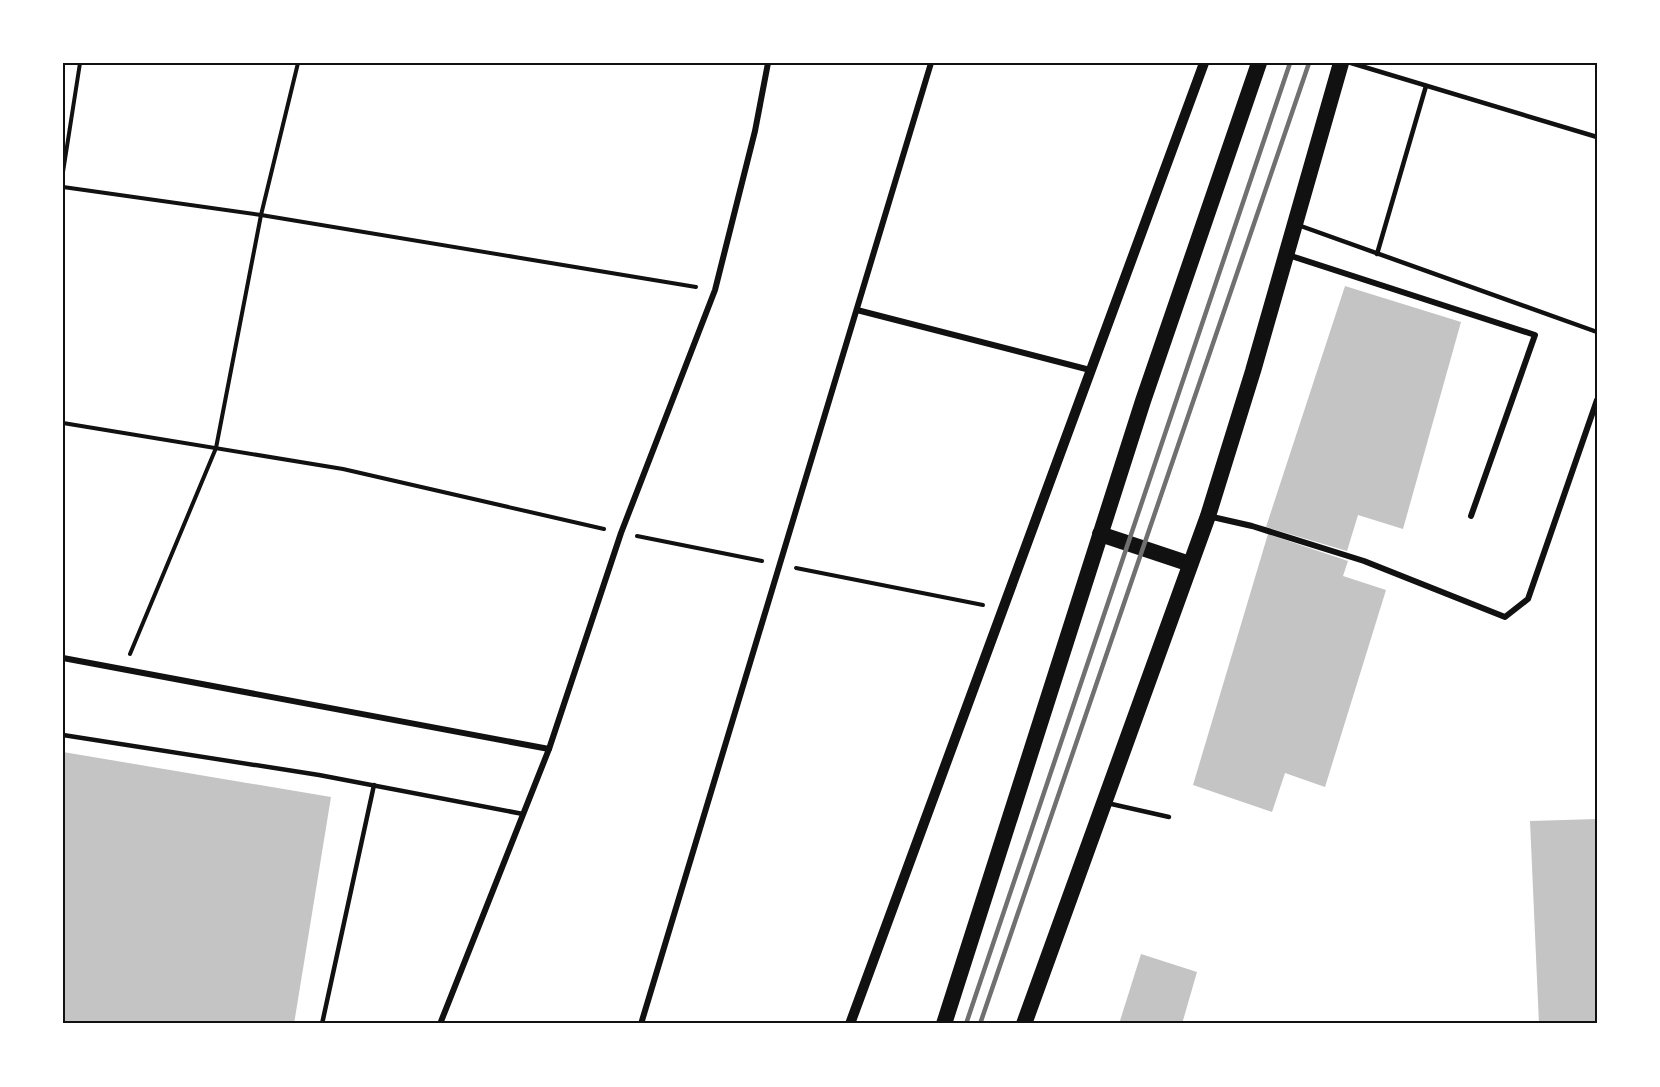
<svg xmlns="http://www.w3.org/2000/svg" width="1660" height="1087" viewBox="0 0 1660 1087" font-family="'Noto Serif',serif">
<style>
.building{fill:#c4c4c4}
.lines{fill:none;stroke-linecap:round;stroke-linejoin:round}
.path{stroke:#111;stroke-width:4}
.service{stroke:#111;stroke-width:4.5}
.minor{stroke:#111;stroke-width:6}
.tertiary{stroke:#111;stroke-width:10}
.trunk{stroke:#111;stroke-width:16}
.rail{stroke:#707070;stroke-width:4.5}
.neatline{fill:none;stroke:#111;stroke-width:2}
</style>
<rect width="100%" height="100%" fill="#fff"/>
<g class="building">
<path d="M 1345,286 L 1461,322 L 1403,529 L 1358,515 L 1347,551 L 1266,527 Z"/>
<path d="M 1268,534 L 1348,561 L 1343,576 L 1386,590 L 1325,787 L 1285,773 L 1272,812 L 1193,785 Z"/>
<path d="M 63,752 L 331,797 L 294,1024 L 63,1024 Z"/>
<path d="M 1597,819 L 1597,1024 L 1539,1024 L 1530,821 Z"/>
<path d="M 1141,954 L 1197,972 L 1182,1024 L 1119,1024 Z"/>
</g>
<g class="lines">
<g class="path">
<path d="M 63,172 L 80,63"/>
<path d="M 63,187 L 261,215 L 696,287"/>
<path d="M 63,423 L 343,469 L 604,529"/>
<path d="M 637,536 L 762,561"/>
<path d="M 796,568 L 983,605"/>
<path d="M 130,654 L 216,448 L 261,215 L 298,63"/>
</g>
<g class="service">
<path d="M 1351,63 L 1597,137"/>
<path d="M 1298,225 L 1597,332"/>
<path d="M 1377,254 L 1426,86"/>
<path d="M 63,735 L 319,775 L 523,814"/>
<path d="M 1107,803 L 1169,817"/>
<path d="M 322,1024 L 374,785"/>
</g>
<g class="minor">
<path d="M 1288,255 L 1535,335 L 1471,516"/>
<path d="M 857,310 L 1090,370"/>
<path d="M 1208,516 L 1252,526 L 1364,561 L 1505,617 L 1528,599 L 1597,400"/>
<path d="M 63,658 L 549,749 L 621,533 L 715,290 L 755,131 L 768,63"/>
<path d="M 440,1024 L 549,749"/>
<path d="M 641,1024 L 931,63"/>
</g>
<path class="tertiary" d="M 850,1024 L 1204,63"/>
<g class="trunk">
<path d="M 1100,534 L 1190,564"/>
<path d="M 944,1024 L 1143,401 L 1259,63"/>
<path d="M 1024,1024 L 1208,516 L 1253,371 L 1341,63"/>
</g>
<g class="rail">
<path d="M 966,1024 L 1290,63"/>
<path d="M 980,1024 L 1309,63"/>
</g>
</g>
<rect width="1660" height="1087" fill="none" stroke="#ffffff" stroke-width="129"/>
<rect x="64" y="64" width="1532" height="958" class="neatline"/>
</svg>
